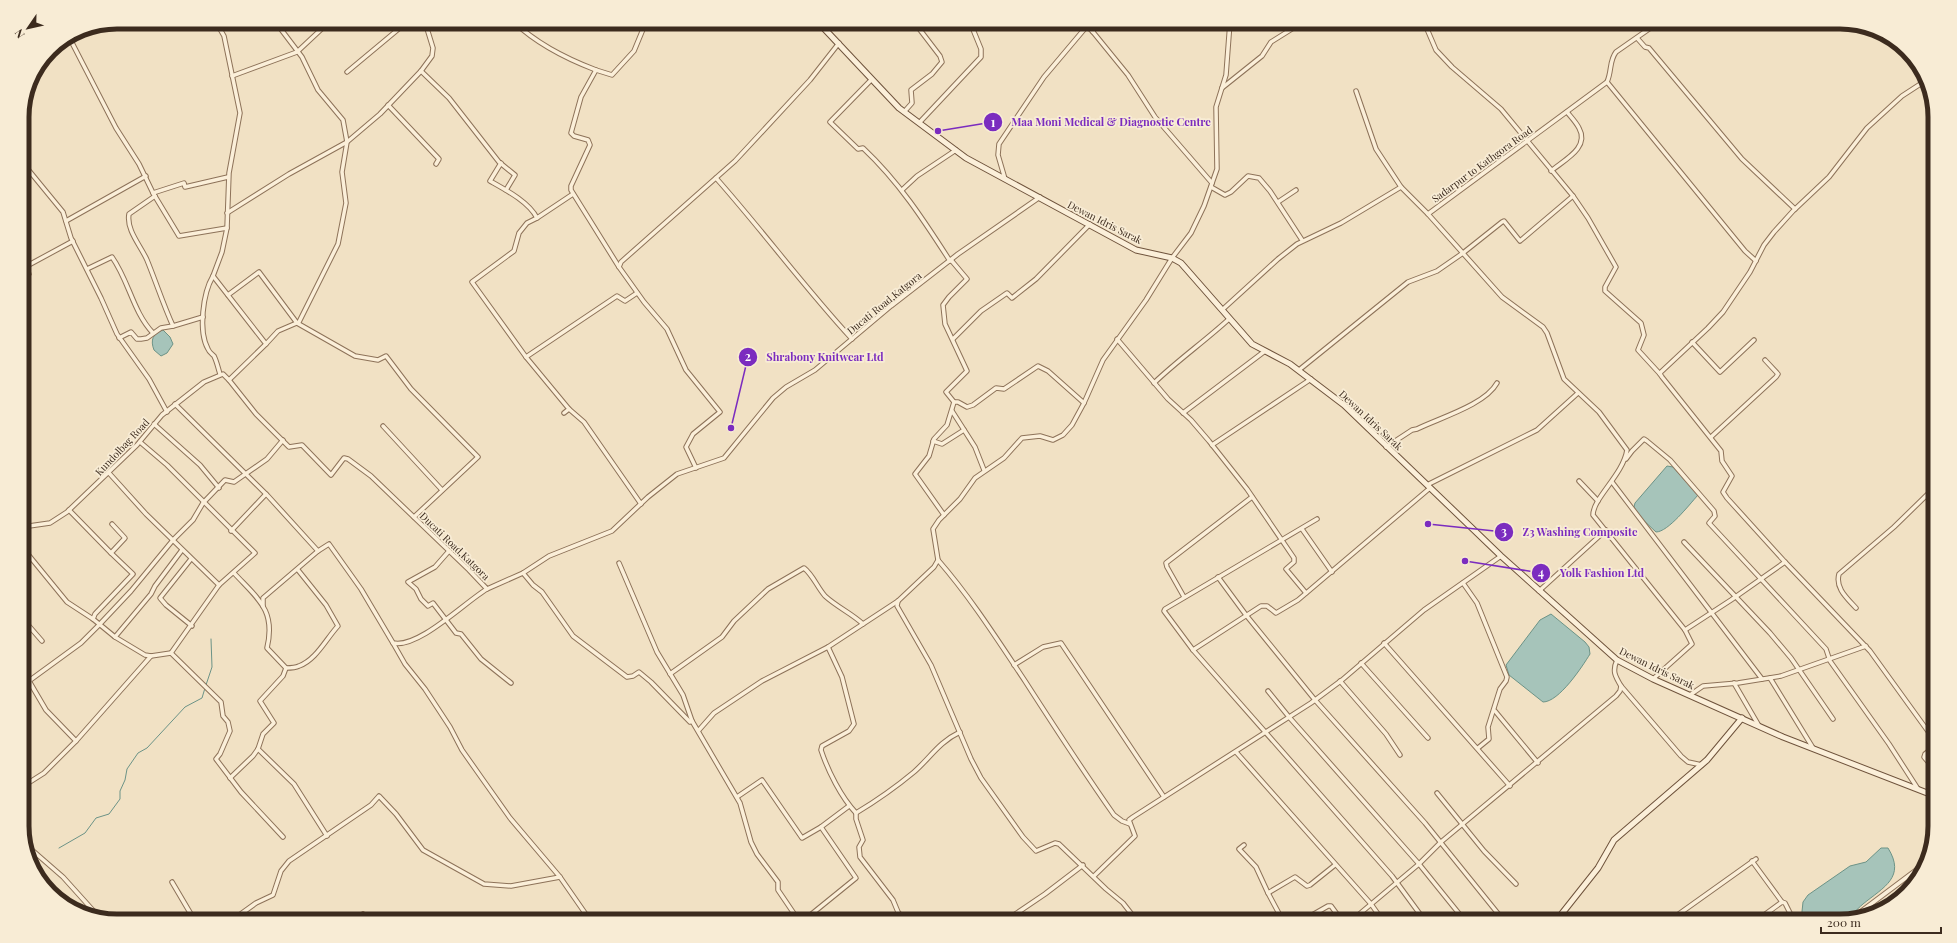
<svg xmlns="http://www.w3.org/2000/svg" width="1957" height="943" viewBox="0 0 1957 943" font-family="'Playfair Display',serif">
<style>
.water{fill:#a6c4ba;stroke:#6c9387}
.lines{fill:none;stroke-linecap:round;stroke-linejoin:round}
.stream{stroke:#6c9387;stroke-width:1}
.street-casing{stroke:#8d7259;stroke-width:5.5}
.secondary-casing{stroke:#6f533c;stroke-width:7}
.street{stroke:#fbefd9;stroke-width:3.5}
.secondary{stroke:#fbefd9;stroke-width:5}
.labels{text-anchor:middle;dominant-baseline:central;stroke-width:3.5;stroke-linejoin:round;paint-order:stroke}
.street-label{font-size:10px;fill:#3c2b1e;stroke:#f8ecd5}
.rim{fill:none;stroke:#3c2b1e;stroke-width:5}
.leader{fill:none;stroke:#7b2cbf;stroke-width:1.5}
.callout-dot{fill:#7b2cbf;stroke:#f8ecd5;stroke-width:1.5}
.mark-label{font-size:12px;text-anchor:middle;font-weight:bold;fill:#fff}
.callout-label{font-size:11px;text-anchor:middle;font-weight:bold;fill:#7b2cbf;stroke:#f8ecd5;stroke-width:3.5;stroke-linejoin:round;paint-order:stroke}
</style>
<rect width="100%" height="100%" fill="#f1e1c4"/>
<g class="water">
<path d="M 163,330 L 170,337 L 173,344 L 167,353 L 161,356 L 154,350 C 150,340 153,333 163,330 Z"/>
<path d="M 1667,466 L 1673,467 L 1698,495 C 1689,505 1668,532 1656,532 L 1640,517 L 1634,507 L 1635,503 Z"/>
<path d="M 1551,614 L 1585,642 L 1589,647 L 1590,654 C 1582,667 1559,702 1543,702 L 1509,675 L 1506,665 L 1540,620 Z"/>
<path d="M 1881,848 L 1888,848 C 1906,877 1884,887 1863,904 C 1857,909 1849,919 1841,921 C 1829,924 1813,921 1801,921 L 1803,902 L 1808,895 L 1850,866 L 1866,862 Z"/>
</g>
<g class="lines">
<g class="stream">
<path d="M 206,685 L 212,667 L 211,639"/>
<path d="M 59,848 L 85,833 L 96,818 L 109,814 L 120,799 L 120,791 L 125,780 L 127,769 L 138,753 L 147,748 L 185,707 L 202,698 L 205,688"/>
</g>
<g class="street-casing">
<g id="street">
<path d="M 216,22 L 224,36 L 240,113 L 229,173 L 227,228 L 222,252 L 213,276 L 266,344 L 229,380 L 256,414 L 289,447 L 302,445 L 331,475 L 344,458 L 348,459 L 371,476 L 469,570 L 487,589 L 523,573 L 549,556 L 612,531 L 648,497 L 677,474 L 724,458 L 773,398 L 786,387 L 815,370 L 891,306 L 958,254 L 1040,197"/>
<path d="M 514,22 C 536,43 567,59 596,70"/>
<path d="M 646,22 L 634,51 L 612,75 L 596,70 L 581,97 L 571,133 L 574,136 L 588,140 L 590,145 L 571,186 L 571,190 L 619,267 L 644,302 L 667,329 L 686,370 L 720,412 L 693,434 L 686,447 L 696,468"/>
<path d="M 1083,22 L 1093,32 L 1128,75 L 1155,117 L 1212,183"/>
<path d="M 1093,22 L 1093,32"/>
<path d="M 1424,22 L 1436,50 L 1452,67 L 1501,109 L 1573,196 L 1588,218 L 1616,267 L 1605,287 L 1605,291 L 1641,323 L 1644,335 L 1638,350 L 1660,374"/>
<path d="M 69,37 L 116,128 L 139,164 L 153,193 L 179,236 L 227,228"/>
<path d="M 1637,38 L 1645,47 L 1649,48 L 1742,159 L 1795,209"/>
<path d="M 421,71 L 449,98 L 499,162 L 515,175 L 506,190"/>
<path d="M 347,72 L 407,22"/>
<path d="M 232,76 L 297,52 L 329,22"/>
<path d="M 872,79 L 830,122 L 858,149 L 863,148 C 899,182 923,219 950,261"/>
<path d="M 1607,82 L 1745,251 L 1756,261"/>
<path d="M 1222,88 L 1262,56 L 1271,42 L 1303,22"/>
<path d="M 1356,91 L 1376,149 L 1401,187"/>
<path d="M 388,105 L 439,159 L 436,164"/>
<path d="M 904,112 L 912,103 L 911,90 L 932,74 L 942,62 L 940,56 L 914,22"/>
<path d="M 919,123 L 981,57 L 981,49 L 970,22"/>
<path d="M 22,162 L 63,212 L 71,238 L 101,298 L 117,334 L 149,379 L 167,412"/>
<path d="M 501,163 L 490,181 C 506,190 529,202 537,218 L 573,194"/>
<path d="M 1551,171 C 1564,160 1590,148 1579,128 C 1576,122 1571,117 1567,112"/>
<path d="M 716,178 C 763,231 804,287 852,339"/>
<path d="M 1005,179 L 998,155 L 999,144 L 1044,77 L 1087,26"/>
<path d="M 1211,187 L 1225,195 L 1231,192 L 1248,176 L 1259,178 L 1270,191 L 1302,240"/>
<path d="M 902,190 L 917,176 L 956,150"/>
<path d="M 153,193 L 184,183 L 185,187 L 228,177"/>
<path d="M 155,196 L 129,214 C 126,230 141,246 147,260 C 156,282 163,304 173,326 L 203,317"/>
<path d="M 1278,202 L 1296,190"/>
<path d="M 227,213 L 289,174 L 347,142 L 343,120 L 318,90 L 302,57 L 280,28 L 271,22"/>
<path d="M 1428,214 L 1502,297 L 1543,327 L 1547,333 L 1564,379 L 1599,412 L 1627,450 C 1623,475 1593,498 1593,515 L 1685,630 L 1692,644 L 1653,679"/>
<path d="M 537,218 L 527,223 L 519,233 L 514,251 L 472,282 L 526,357 L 569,409 L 564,413"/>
<path d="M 66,221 L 146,176"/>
<path d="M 22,262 L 25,267 L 73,241"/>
<path d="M 619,267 L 621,262 L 735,161 L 810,80 L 839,43"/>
<path d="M 87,269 L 112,257 C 129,281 133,312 153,333"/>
<path d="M 213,276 C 203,293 198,331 208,349 C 209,352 212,354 214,356 C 217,362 218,368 220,374"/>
<path d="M 22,279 L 29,274 L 25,267"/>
<path d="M 228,295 L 259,272 L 297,323 L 355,356 L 378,360 L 386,356 L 411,389 L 478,457 L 414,517"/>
<path d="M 1222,310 L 1278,259 L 1297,244 L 1341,223 L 1401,187 L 1428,214 L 1607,82 C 1612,71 1609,61 1616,52 L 1659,22"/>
<path d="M 119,338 L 131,332 L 137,339 L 141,339 L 147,338 L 161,328 L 173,326"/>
<path d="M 953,339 L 981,311 L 1007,293 L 1012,298 L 1036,279 L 1090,224"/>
<path d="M 1117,339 L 1168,399 L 1191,420 L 1209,441 L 1247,489 L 1294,558 L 1294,562 L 1286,569 L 1306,593"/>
<path d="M 1692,342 L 1720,372 L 1754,340"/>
<path d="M 266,344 L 278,331 L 299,322 L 338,244 L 346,203 L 342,172 L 347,142 L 380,114 L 421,71 L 432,56 L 433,48 L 425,22"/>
<path d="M 526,357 L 617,296 L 625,301 L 637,293"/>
<path d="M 1299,370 L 1408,282 L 1437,271 L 1463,253 L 1502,222 L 1504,221 L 1520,241 L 1573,196"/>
<path d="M 1154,383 C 1178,360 1205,341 1229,319"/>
<path d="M 954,402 L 958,402 L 967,407 L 973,405 L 996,388 L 1004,389 L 1038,366 L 1048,371 L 1084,403"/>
<path d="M 175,404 L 268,496 L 318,551 L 329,544 L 361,589 L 393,643 C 418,649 465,602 487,589"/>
<path d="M 569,409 L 584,422 L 641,504"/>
<path d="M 952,411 L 975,447 L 984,470"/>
<path d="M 1183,413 L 1265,351"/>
<path d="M 154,424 L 200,465 L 219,488"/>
<path d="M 383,426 L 442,490"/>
<path d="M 1711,437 L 1776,377 L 1778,374 L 1765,360"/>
<path d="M 933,441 L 942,444 L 964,430"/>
<path d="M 140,442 L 167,465 L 255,553 L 219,585 L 171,653"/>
<path d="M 1212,445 L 1311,379"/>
<path d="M 1386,447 L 1412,430 L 1417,429 C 1439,418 1485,405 1497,383"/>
<path d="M 1626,459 L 1632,451 L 1644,439 L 1647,441 L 1670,460 L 1714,511 L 1715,516 L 1709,523 L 1826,649 L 1830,661 L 1889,744 L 1918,789"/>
<path d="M 109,473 L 146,514 L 219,585"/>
<path d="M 1579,481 L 1598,501"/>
<path d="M 1612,482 L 1762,679"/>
<path d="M 1427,485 L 1537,430 L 1578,393"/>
<path d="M 69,510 L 111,553"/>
<path d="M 944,515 L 915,474 L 929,456 L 934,439 L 947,425 L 954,402 L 946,392 L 967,371 L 945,324 L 943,305 L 949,297 L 967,279 L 951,260"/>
<path d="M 1317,519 L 1165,609 L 1164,611 L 1193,650 L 1392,876 L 1425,921"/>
<path d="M 22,527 L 50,523 L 67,512 L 137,445 L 162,415 L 204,382 L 223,374 L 229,380"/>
<path d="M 1302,529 L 1332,572"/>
<path d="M 231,531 L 266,494"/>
<path d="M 1684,542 L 1770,633 L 1791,658 L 1833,719"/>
<path d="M 22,547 L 67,602 L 93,619 L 115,637 L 145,655 L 151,656 L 171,653 L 221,702 L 223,716 L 228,722 L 230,731 L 220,754 L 216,759 L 241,792 L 283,837"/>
<path d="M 449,551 L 435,567 L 408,582 L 416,589 L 421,599 L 428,606 L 433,603 L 456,633 L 461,634 L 481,659 L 511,683"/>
<path d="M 191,559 L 160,598 L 166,605 L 192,626"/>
<path d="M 938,560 C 971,598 997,639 1025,681 C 1054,726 1083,771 1114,815 L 1122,821 L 1130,824"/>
<path d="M 1785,562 L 1870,651 L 1935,741"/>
<path d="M 619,563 L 657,652 L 683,695 L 692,721"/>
<path d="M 523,573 L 533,585 L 542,592 L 573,636 L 627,677 L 633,676 L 639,672 L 651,682 L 690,722 L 692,721 L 740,803 L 751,842 L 757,854 L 778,882 L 778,890 L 799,921"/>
<path d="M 1218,577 L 1246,615 L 1315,700 L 1425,823 L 1504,921"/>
<path d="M 1463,583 L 1477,603 L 1507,677 L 1506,681 L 1500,689 L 1488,727 L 1489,739 L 1478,748"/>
<path d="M 1539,591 L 1606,530"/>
<path d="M 1184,597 L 1167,567 L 1166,563 L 1252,497"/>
<path d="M 898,601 L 897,606 L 931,665 L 971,759 L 981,778 L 1023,837 L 1036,851 L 1055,843 L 1059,844 L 1106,889 L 1123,903 L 1137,921"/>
<path d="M 263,606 L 263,598 L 318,551"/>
<path d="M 1856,608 C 1847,598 1835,588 1839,574 L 1894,527 L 1935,487"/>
<path d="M 22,618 L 42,641"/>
<path d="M 93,619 L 95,614 L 133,574 L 111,553 L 125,538 L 112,524"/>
<path d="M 1685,630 L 1731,600 L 1785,562 L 1727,498 L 1723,492 L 1732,476 L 1722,461 L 1721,451 L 1662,377 L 1660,374 L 1661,372 L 1708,328 L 1723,312 L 1750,272 L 1764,245 L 1774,232 L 1793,211 L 1829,177 L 1867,128 L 1902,96 L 1925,81"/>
<path d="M 115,637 L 151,594 L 155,586 L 182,550"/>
<path d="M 393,643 L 405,664 L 425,689 L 450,727 L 462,750 L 481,777 L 510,818 L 560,877 L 585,913 L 588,921"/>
<path d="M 1384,643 L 1510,786"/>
<path d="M 828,647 L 842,677 L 854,724 L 849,731 L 822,746 L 821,750 C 828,771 841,797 856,813"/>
<path d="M 1193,650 L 1261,606 L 1267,606 L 1276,613 L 1298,600 L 1430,488"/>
<path d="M 1617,660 C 1612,671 1615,676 1621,686 L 1681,756 L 1688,762 L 1702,765"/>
<path d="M 1361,663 L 1428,738"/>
<path d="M 1014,665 L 1043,647 L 1061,643 L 1164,797"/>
<path d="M 286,668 C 290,668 295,668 299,666 C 316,660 326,639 338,626 L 326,605 L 298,570"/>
<path d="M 670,674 L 722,637 L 734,621 L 768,589 L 804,568 C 813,575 817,587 825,596 C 837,607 851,613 863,624"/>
<path d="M 1770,678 L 1813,748"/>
<path d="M 1340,681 L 1386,734 L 1400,755"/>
<path d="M 1734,683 L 1759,726"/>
<path d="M 22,686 L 81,643 L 99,625 L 131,591 L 173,540 L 193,520 L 203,503 L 225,480 L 234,482 L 267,459 L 283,440"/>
<path d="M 1268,691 L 1289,717 L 1419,864 L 1465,921"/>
<path d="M 1690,695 L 1703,686 L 1738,683 L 1781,676 L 1866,646"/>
<path d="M 1495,711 L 1538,763"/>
<path d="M 699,730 L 714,713 L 762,681 L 828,647 L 898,601 L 934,567 L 938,560 L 933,529 L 939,520 L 960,499 L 975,478 L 1004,458 L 1022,438 L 1040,436 L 1053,440 L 1063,435 L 1072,425 L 1084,403 L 1103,360 L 1146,300 L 1172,258 L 1191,233 L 1204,206 L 1217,169 L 1216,107 L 1226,75 L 1230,22"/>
<path d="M 76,741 L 151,656"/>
<path d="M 1935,746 L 1925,754 L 1924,757 L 1935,770"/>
<path d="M 258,749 L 294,784 L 327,836"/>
<path d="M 1236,752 L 1371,904 L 1383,921"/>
<path d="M 230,778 L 253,756 L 258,749 L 263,734 L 274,723 L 260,701 L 283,676 L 286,668 L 267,648 C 276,610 258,599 234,573"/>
<path d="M 22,787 L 44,773 L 76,741 L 46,710 L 29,681"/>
<path d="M 1437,793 L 1484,851 L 1516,884"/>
<path d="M 737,797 L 762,780 L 802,838 L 821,827"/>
<path d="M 1244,845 L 1239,849 L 1256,867 L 1268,893 L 1295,877 L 1307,886 L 1310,885 L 1335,865"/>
<path d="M 29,853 L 32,850 L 63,877 L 99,917"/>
<path d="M 1752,861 L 1782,902"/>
<path d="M 1094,876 L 1135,836 L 1129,820 L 1133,817 L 1311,703 L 1342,680 L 1424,610 L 1501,556"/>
<path d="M 172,882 L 195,921"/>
<path d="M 1268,893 L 1283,921"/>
<path d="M 1855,916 L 1927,862"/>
<path d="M 1307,918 L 1328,906 L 1331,906 L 1342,921"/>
<path d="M 231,921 L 256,903 L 273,895 L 281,871 L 289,861 L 371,805 L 379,796 L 396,814 L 423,850 L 484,884 L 511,886 L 560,877"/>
<path d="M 356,921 L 363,914"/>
<path d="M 803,921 L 856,878 L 821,827 L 849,806"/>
<path d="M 905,921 L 898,912 L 893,900 L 860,857 L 859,847 L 863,840 L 856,819 L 856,813 C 876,801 896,787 914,772 C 930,758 939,742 960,732"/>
<path d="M 1005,921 L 1045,894 L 1083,865"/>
<path d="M 1351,921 L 1419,864 L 1441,842 L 1616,696 L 1620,691 L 1621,686"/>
<path d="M 1669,921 L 1756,859"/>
<path d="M 1756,921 L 1782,902 L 1785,903 L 1794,921"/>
</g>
</g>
<g class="secondary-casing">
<g id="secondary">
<path d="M 818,22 L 899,108 L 966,158 L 1136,250 L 1172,258 L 1181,263 L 1252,344 L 1290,364 L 1344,405 L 1501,556 L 1617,660 L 1653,679 L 1783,737 L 1935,796"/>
<path d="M 1556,921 L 1598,868 L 1614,840 L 1707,760 L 1742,718"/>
</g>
</g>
<use href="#street" class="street"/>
<use href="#secondary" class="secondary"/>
</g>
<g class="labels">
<g class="street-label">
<text transform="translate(1482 164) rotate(-36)">Sadarpur to Kathgora Road</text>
<text transform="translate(1105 222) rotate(27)">Dewan Idris Sarak</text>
<text transform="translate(884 303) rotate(-39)">Ducati Road,Katgora</text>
<text transform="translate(1371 420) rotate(43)">Dewan Idris Sarak</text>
<text transform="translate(122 447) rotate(-47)">Kundolbag Road</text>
<text transform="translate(455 546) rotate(44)">Ducati Road,Katgora</text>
<text transform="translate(1657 668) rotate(26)">Dewan Idris Sarak</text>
</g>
</g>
<path d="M0 0H1957V943H0ZM117 29H1840A88 88 0 0 1 1928 117V826A88 88 0 0 1 1840 914H117A88 88 0 0 1 29 826V117A88 88 0 0 1 117 29Z" fill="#f8ecd5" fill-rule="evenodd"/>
<path class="rim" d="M117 29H1840A88 88 0 0 1 1928 117V826A88 88 0 0 1 1840 914H117A88 88 0 0 1 29 826V117A88 88 0 0 1 117 29Z"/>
<path class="leader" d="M938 131L993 122M731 428L748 357M1428 524L1504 532M1465 561L1541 573"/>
<g class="callout-dot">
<circle cx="938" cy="131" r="4"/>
<circle cx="731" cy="428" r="4"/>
<circle cx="1428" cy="524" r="4"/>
<circle cx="1465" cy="561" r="4"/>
<circle cx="993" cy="122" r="10"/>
<circle cx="748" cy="357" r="10"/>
<circle cx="1504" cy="532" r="10"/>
<circle cx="1541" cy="573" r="10"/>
</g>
<g class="mark-label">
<text x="993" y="127">1</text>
<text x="748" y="361">2</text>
<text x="1504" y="536">3</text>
<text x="1541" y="577">4</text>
</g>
<g class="callout-label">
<text x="1111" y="126">Maa Moni Medical &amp; Diagnostic Centre</text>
<text x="825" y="361">Shrabony Knitwear Ltd</text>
<text x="1580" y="536">Z3 Washing Composite</text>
<text x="1602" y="577">Yolk Fashion Ltd</text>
</g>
<g transform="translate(28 28) rotate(236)" stroke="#f8ecd5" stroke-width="3" paint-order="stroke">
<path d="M0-3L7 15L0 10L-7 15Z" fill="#3c2b1e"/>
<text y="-6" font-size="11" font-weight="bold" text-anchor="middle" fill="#3c2b1e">N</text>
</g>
<path d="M1821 927v6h120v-6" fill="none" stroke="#3c2b1e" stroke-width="2"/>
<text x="1827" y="927" font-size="12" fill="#3c2b1e" stroke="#f8ecd5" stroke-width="3" paint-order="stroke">200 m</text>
</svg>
